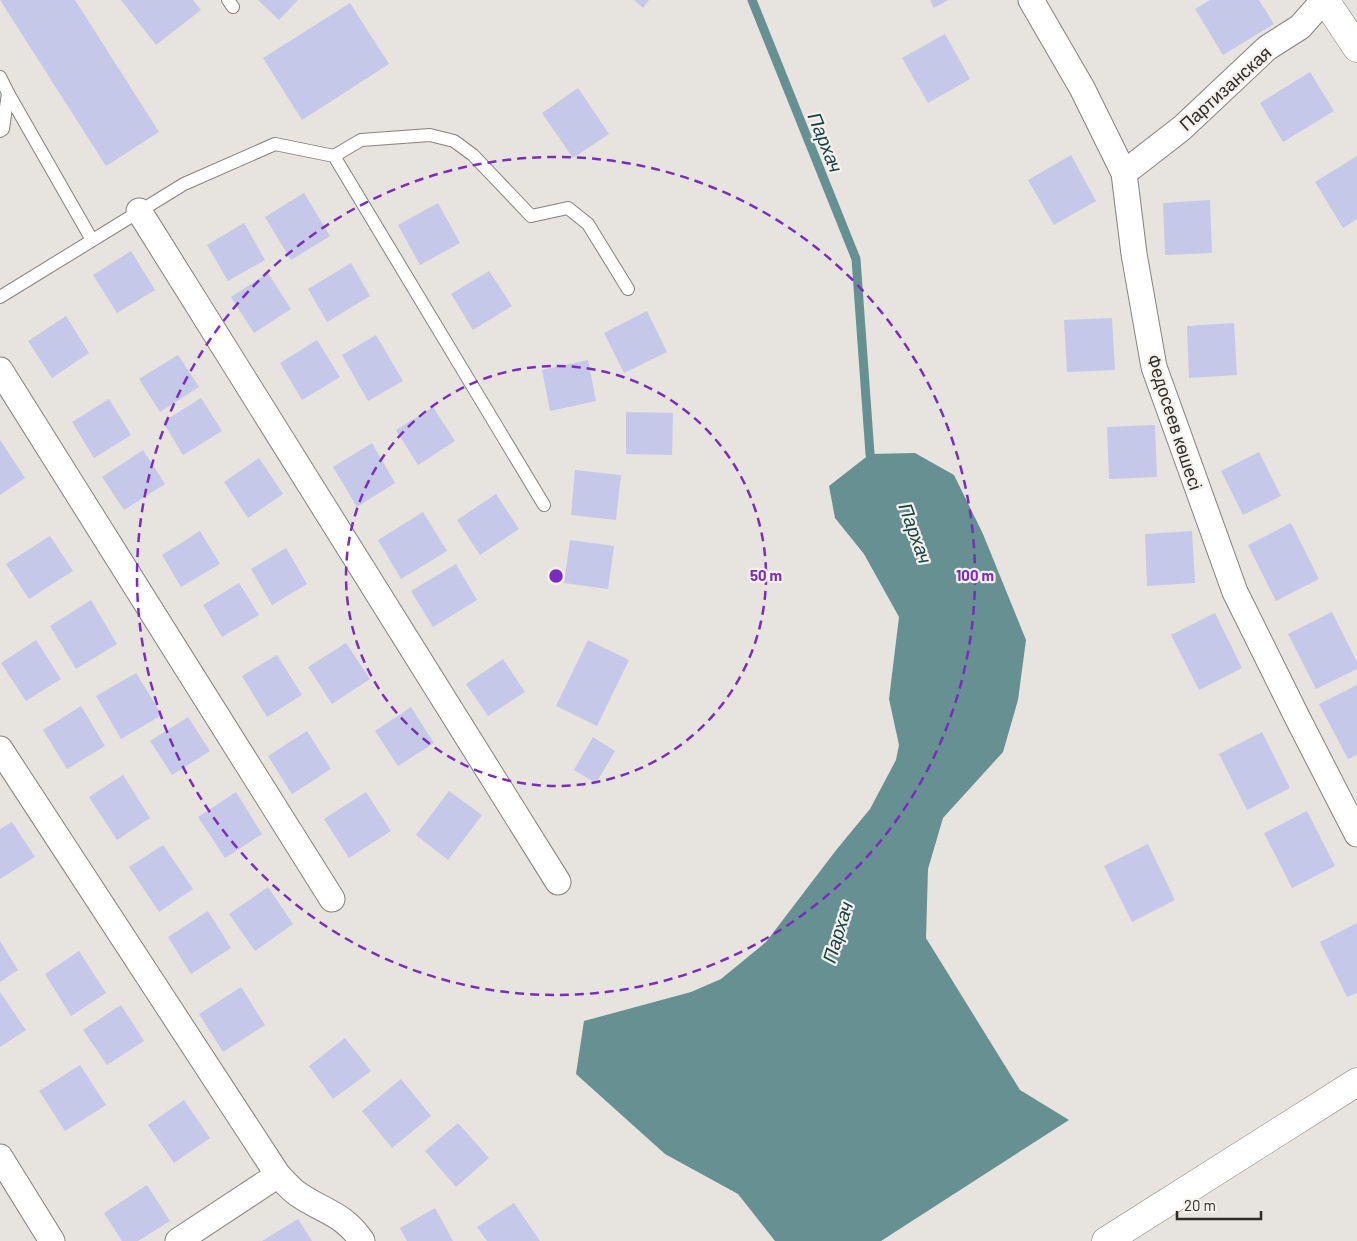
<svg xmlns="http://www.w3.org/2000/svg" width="1357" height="1241" viewBox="0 0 1357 1241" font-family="Barlow,sans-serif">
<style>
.water{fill:#669091}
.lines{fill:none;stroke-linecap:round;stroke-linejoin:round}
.stream{stroke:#669091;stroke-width:9}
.building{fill:#c6c8e9}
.lane-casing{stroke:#85827e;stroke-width:14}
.street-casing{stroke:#85827e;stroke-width:27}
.secondary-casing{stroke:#85827e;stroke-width:29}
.lane{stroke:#fff;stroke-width:12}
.street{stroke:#fff;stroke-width:25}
.secondary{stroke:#fff;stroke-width:28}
.ring{fill:none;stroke:#7b2cbf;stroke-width:2.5;stroke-dasharray:9 6}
.labels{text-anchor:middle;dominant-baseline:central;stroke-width:4.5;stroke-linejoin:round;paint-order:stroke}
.street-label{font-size:18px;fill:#2e2c2b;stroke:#f4f0ec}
.water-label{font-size:19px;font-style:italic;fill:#184243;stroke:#f4f0ec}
.centre{fill:#7b2cbf;stroke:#f4f0ec;stroke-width:2.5}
.ring-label{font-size:15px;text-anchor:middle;font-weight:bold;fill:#7b2cbf;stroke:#f4f0ec;stroke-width:4.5;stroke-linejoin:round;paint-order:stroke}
</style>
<rect width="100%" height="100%" fill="#e7e3df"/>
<path class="water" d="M 915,453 L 954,475 L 983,534 L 1026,640 L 1018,700 L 1003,752 L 943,818 L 928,869 L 926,938 L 1020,1090 L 1069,1120 L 881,1241 L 775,1241 L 738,1194 L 665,1154 L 576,1074 L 584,1021 L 691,992 L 721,979 L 766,942 L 837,849 L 870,809 L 896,760 L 899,745 L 889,699 L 899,617 L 864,554 L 835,518 L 829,486 L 870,454 Z"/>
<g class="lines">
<path class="stream" d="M 752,0 L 856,259 L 870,454 L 873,464"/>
</g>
<g class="building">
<path d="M 0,0 L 75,0 L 159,132 L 106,166 Z"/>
<path d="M 121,0 L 193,0 L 201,10 L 156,45 Z"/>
<path d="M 258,0 L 298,0 L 279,20 Z"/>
<path d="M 634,0 L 649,0 L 643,8 Z"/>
<path d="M 930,0 L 948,0 L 934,8 Z"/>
<path d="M 1210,0 L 1259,0 L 1274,24 L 1223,55 L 1195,9 Z"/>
<path d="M 350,3 L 389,64 L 302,120 L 263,58 Z"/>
<path d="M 945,34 L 970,79 L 928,103 L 902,58 Z"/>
<path d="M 1310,72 L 1334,111 L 1283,142 L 1260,103 Z"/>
<path d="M 578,88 L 609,134 L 573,158 L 542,113 Z"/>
<path d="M 1071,155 L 1096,201 L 1054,225 L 1028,180 Z"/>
<path d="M 1357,156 L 1357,219 L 1343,228 L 1315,182 Z"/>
<path d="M 304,193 L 330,236 L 291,260 L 265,217 Z"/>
<path d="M 1210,200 L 1212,253 L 1165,255 L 1163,203 Z"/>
<path d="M 438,203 L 460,243 L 420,265 L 398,225 Z"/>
<path d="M 244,223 L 265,260 L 228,281 L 207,245 Z"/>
<path d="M 131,251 L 155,290 L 117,313 L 93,275 Z"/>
<path d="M 351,263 L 370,296 L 327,322 L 308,289 Z"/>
<path d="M 489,271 L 512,306 L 473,330 L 451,294 Z"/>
<path d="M 268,273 L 291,309 L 254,333 L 231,297 Z"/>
<path d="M 647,311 L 667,352 L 624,373 L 604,333 Z"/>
<path d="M 66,316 L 89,353 L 52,378 L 28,341 Z"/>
<path d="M 1112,318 L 1115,370 L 1067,372 L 1064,320 Z"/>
<path d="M 1234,323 L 1237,375 L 1189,378 L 1187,326 Z"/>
<path d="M 376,335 L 403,381 L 368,401 L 342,355 Z"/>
<path d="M 317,340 L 340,377 L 302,400 L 280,363 Z"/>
<path d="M 178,355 L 199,387 L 160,412 L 139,379 Z"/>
<path d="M 588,360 L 596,401 L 550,411 L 542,370 Z"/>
<path d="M 201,398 L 222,431 L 183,455 L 163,422 Z"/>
<path d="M 109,399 L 131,435 L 94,458 L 72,422 Z"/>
<path d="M 433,407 L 455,441 L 418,465 L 396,430 Z"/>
<path d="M 626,412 L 673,413 L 672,455 L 626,454 Z"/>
<path d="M 1155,425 L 1157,477 L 1109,479 L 1107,427 Z"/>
<path d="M 0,440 L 25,478 L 0,495 Z"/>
<path d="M 372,443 L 395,483 L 357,507 L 333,467 Z"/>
<path d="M 143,450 L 165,484 L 124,510 L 102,477 Z"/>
<path d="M 1259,452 L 1281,496 L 1243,515 L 1221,471 Z"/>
<path d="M 259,458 L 283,494 L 248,518 L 224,482 Z"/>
<path d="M 575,470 L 621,475 L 616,520 L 571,515 Z"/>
<path d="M 496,494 L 519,529 L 480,555 L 457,520 Z"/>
<path d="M 423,512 L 447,551 L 401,579 L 378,540 Z"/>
<path d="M 1291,523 L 1319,579 L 1276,601 L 1248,545 Z"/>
<path d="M 200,531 L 220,564 L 181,587 L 162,555 Z"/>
<path d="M 1192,531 L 1195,583 L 1147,586 L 1145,534 Z"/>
<path d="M 50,536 L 73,571 L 29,599 L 6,564 Z"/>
<path d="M 570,540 L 614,546 L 608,589 L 564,583 Z"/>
<path d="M 286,548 L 307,584 L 272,605 L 251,569 Z"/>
<path d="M 456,564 L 477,600 L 433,627 L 411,591 Z"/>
<path d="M 239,583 L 259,615 L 222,637 L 203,605 Z"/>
<path d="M 91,600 L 117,644 L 76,669 L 50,626 Z"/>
<path d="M 1332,612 L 1357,662 L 1357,669 L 1316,689 L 1288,634 Z"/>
<path d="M 1215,613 L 1242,668 L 1199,690 L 1171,635 Z"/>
<path d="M 36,640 L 61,679 L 26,701 L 1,663 Z"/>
<path d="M 588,640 L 629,660 L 597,726 L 556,706 Z"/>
<path d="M 346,643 L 370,679 L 332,704 L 308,667 Z"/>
<path d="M 277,655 L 302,695 L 267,717 L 242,676 Z"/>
<path d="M 503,659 L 525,692 L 488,716 L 466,684 Z"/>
<path d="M 136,673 L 162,715 L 121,739 L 96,696 Z"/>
<path d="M 1357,685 L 1357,755 L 1348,759 L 1319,704 Z"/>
<path d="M 81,706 L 105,746 L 67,769 L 43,730 Z"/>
<path d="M 411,707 L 434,743 L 398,766 L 375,731 Z"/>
<path d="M 188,717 L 210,751 L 172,775 L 150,741 Z"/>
<path d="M 307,731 L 331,769 L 292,794 L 268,756 Z"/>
<path d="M 1262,732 L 1290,788 L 1247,810 L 1219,754 Z"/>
<path d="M 593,737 L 615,751 L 596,783 L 574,770 Z"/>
<path d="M 123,775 L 150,818 L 117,840 L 89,797 Z"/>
<path d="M 449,791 L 482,815 L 448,860 L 416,835 Z"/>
<path d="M 236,792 L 262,834 L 225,858 L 198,817 Z"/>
<path d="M 366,792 L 391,831 L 349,858 L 324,819 Z"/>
<path d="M 1307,811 L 1335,866 L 1292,888 L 1264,833 Z"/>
<path d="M 12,822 L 35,857 L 0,879 L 0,829 Z"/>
<path d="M 1148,844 L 1175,900 L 1132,922 L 1104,866 Z"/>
<path d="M 163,845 L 193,889 L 159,912 L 129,867 Z"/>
<path d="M 268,887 L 293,924 L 255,951 L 229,914 Z"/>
<path d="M 208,911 L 231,948 L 191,974 L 168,937 Z"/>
<path d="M 1357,923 L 1357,993 L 1347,997 L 1320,942 Z"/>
<path d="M 0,941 L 18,970 L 0,982 Z"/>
<path d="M 79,951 L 106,993 L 71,1016 L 45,974 Z"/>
<path d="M 241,987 L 265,1025 L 223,1052 L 199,1014 Z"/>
<path d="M 0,992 L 26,1030 L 0,1047 Z"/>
<path d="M 121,1005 L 144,1041 L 107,1065 L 83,1030 Z"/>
<path d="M 345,1038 L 371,1071 L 333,1099 L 309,1066 Z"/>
<path d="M 80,1065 L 106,1105 L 65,1131 L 39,1091 Z"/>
<path d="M 401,1079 L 431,1116 L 392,1148 L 362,1111 Z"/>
<path d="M 184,1100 L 210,1138 L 174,1163 L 148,1125 Z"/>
<path d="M 458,1123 L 489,1158 L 456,1187 L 425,1151 Z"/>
<path d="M 147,1185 L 170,1221 L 138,1241 L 122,1241 L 104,1213 Z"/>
<path d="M 514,1203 L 540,1241 L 487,1241 L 477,1227 Z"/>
<path d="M 435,1208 L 453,1241 L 407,1241 L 400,1228 Z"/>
<path d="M 298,1219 L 312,1241 L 262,1241 Z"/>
</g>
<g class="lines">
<g class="lane-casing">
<g id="lane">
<path d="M 228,0 L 233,7"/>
<path d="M 0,77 L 8,93 L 3,129 L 0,131"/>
<path d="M 8,93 L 92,240"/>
<path d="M 334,156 L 361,140 L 430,135 L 454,141 L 473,155 L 531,216 L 568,208 L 588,224 L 628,289"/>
<path d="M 0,297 L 184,184 L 275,144 L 334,156 L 544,505"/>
</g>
</g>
<g class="street-casing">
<g id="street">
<path d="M 1031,0 L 1082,88 L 1124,173 L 1134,254 L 1154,367 L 1235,592 L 1298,719 L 1357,834"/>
<path d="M 1124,173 L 1182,128 L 1267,48 L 1300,27 L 1324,0"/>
<path d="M 139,211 L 558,882"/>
<path d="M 0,370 L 332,899"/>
<path d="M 0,749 L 278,1175 C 284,1181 289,1187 295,1192 C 320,1211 343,1212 362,1241"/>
<path d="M 0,1157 L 52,1241"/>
<path d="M 178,1241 L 278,1175"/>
</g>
</g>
<g class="secondary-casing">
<g id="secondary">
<path d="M 1325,0 L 1357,48"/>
<path d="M 1106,1241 L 1357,1082"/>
</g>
</g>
<use href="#lane" class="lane"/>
<use href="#street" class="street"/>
<use href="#secondary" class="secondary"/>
</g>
<g class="ring">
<circle cx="556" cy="576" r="210"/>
<circle cx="556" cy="576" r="419"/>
</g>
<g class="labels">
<g class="street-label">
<text transform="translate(1225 88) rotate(-42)">Партизанская</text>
<text transform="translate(1175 422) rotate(72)">Федосеев көшесі</text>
</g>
<g class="water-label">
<text transform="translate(826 142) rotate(68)">Пархач</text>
<text transform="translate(916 533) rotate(70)">Пархач</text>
<text transform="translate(837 932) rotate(-73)">Пархач</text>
</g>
</g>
<circle cx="556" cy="576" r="8" class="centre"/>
<g class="ring-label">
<text x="766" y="581">50 m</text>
<text x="975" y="581">100 m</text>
</g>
<path d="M1177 1211v8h84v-8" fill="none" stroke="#2e2c2b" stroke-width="2.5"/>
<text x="1184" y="1211" font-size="15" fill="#2e2c2b" stroke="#f4f0ec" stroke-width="4" paint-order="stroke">20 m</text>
</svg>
